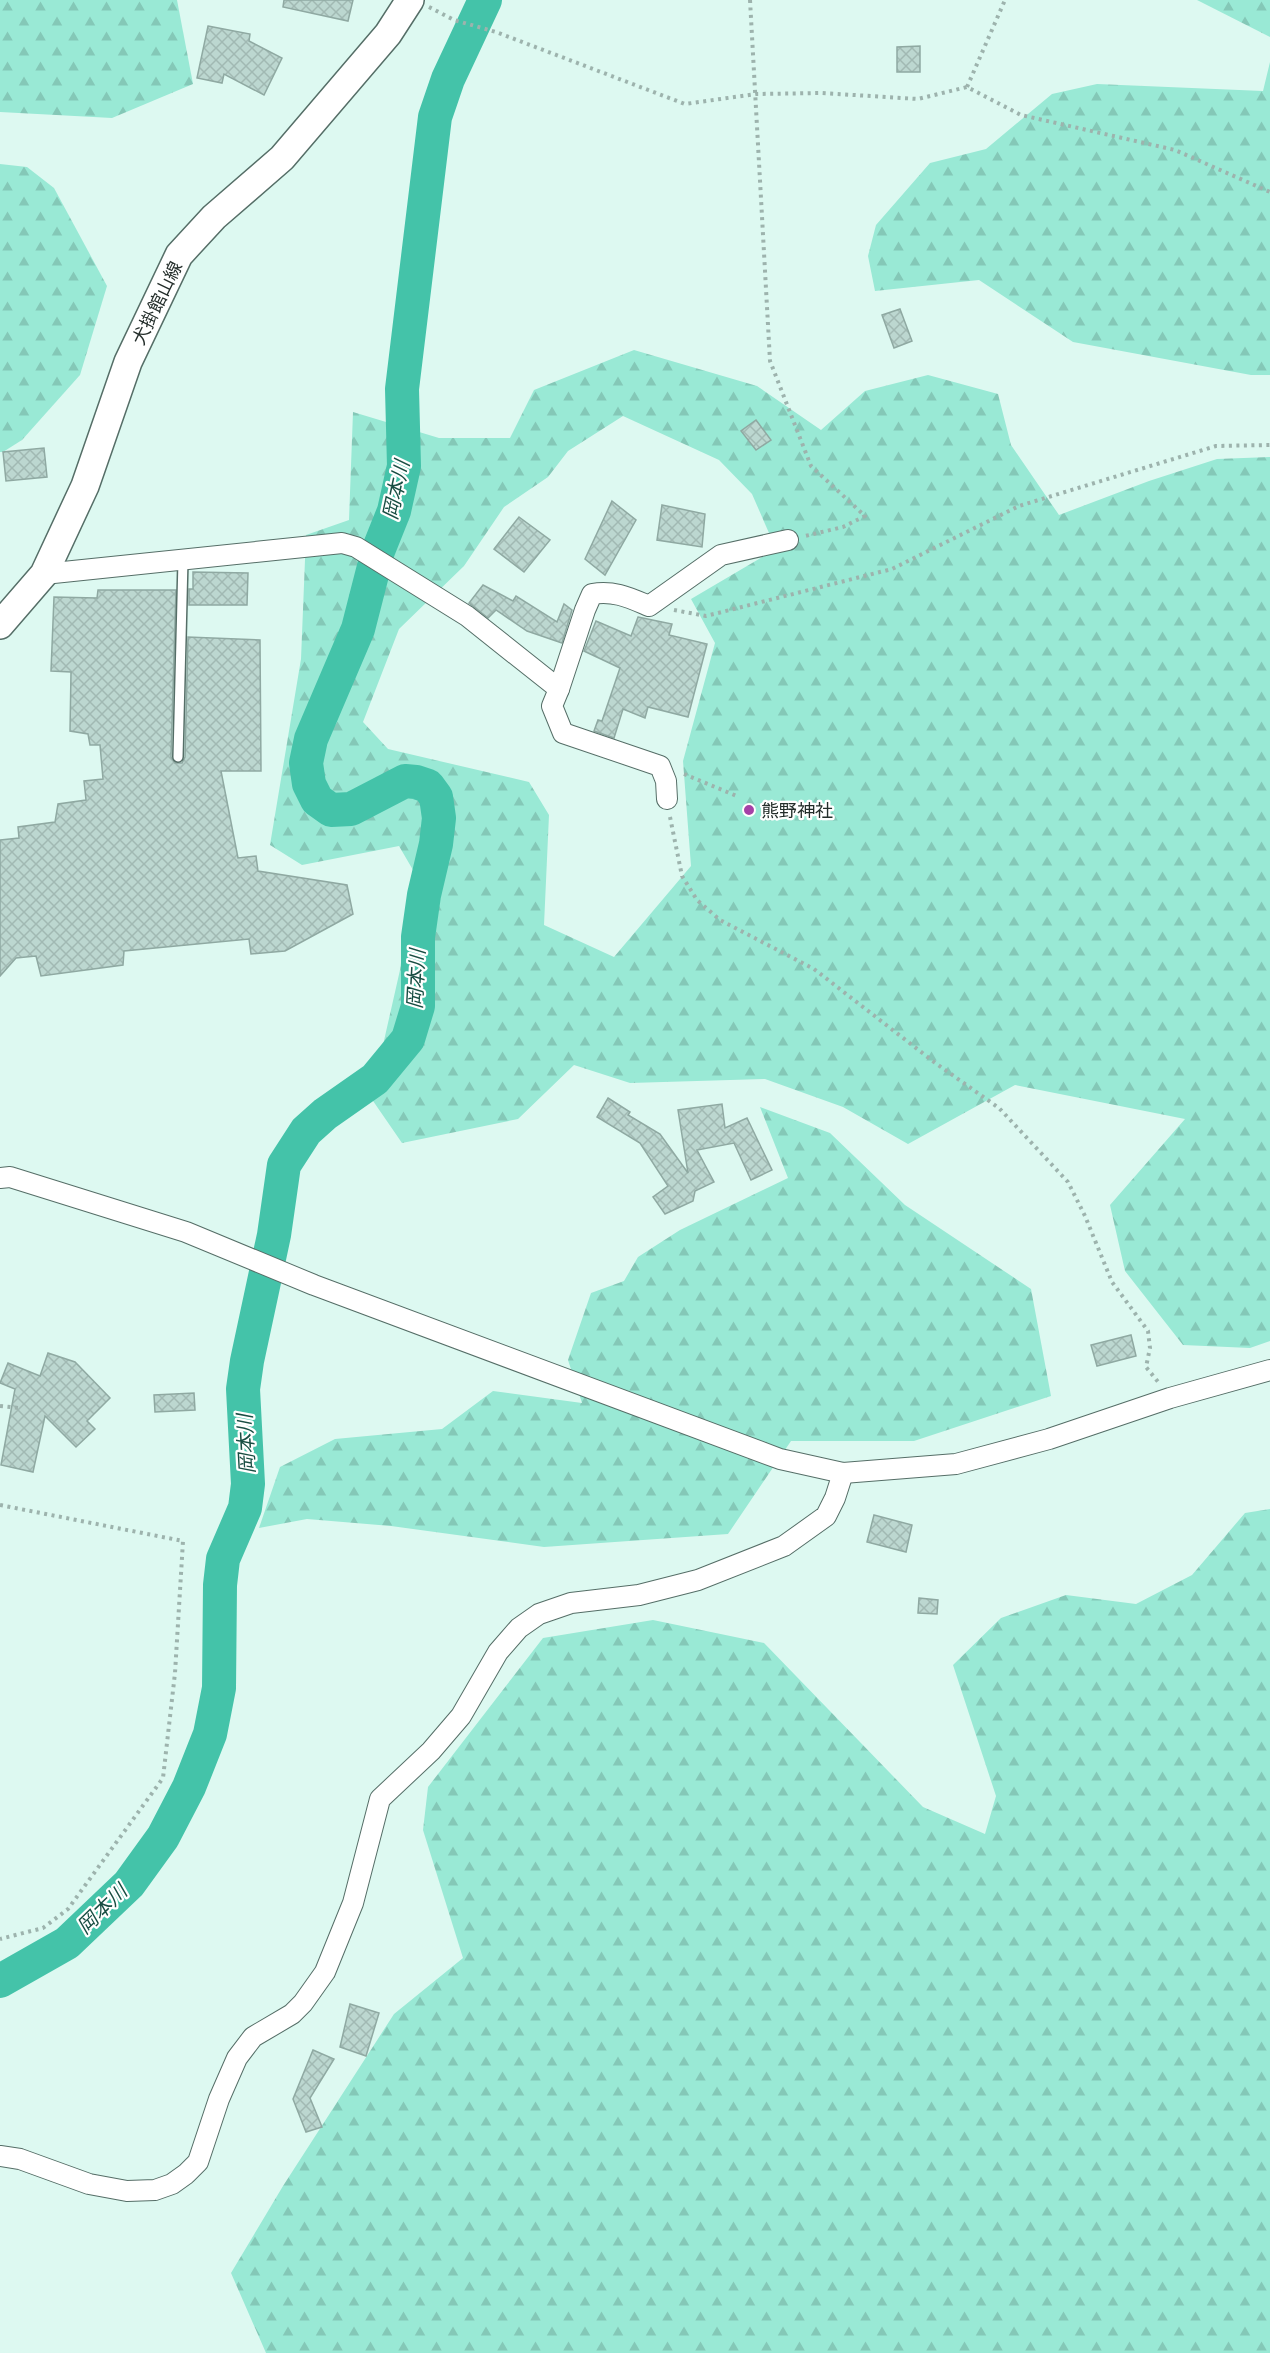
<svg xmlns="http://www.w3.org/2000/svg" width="1270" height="2353" viewBox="0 0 1270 2353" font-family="'PT Sans Narrow','Noto Sans JP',sans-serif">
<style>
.forest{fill:url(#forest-firs);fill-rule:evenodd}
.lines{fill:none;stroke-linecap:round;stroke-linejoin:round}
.river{stroke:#44c3a9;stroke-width:34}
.building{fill:url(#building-cross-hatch);stroke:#8fa9a2;stroke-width:1.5}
.service-casing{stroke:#556e67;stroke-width:12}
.minor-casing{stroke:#556e67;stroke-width:22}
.secondary-casing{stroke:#556e67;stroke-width:30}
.path{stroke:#9db3ad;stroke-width:4;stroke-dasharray:3 4.5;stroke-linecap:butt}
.service{stroke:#fff;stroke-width:9}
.minor{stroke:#fff;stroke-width:20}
.secondary{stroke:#fff;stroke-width:27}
.poi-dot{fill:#a541a7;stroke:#fff;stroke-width:2}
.labels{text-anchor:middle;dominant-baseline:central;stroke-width:4.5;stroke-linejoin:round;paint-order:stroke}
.street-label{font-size:18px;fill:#242e2b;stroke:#fff}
.poi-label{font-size:18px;fill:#242e2b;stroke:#fff;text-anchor:start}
.water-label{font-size:20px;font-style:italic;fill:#194e43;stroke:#fff}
</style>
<defs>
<pattern id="forest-firs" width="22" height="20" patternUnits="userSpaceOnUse" patternTransform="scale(1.5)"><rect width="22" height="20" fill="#99e9d5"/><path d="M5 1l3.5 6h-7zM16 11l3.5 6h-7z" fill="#84c8b7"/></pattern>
<pattern id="building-cross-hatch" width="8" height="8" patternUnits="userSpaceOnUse" patternTransform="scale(1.5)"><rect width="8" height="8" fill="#bcd7d0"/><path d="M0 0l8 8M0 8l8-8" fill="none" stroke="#a1b9b3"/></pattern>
</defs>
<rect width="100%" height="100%" fill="#ddf9f1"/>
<g class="forest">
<path d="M 0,0 L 177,0 L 193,84 L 112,118 L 0,112 Z"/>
<path d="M 1197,0 L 1270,0 L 1270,37 Z"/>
<path d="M 1270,62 L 1270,375 L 1251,375 L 1073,342 L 979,280 L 875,291 L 868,256 L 876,225 L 930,163 L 986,149 L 1052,94 L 1097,84 L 1263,91 Z"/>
<path d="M 0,164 L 27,167 L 54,188 L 107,286 L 80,375 L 22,440 L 3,452 L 0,452 Z"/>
<path d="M 634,350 L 757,386 L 821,430 L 865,391 L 928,375 L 998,394 L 1011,445 L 1059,515 L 1149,481 L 1217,459 L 1270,457 L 1270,1341 L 1250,1348 L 1183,1345 L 1125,1271 L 1110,1205 L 1185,1119 L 1015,1085 L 908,1144 L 843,1107 L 765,1079 L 630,1083 L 574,1065 L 518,1119 L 402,1143 L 371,1098 L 400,970 L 413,870 L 399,846 L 302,865 L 270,845 L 301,659 L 306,535 L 349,520 L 353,412 L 439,438 L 510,438 L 534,390 ZM 623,416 L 719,460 L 752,494 L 776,549 L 691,599 L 715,643 L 683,761 L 691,866 L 614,957 L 544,925 L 549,815 L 529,782 L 388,749 L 363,722 L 399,629 L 464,566 L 504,507 L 548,477 L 568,451 Z"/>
<path d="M 760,1107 L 830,1133 L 905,1205 L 1031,1289 L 1051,1396 L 914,1441 L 791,1441 L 728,1534 L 544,1547 L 391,1526 L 307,1519 L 259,1528 L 280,1467 L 335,1439 L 442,1429 L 493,1391 L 582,1403 L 568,1360 L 591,1293 L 624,1281 L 638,1257 L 680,1230 L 788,1178 Z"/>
<path d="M 1270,1509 L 1270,2353 L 266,2353 L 231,2273 L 283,2186 L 394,2014 L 463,1958 L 423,1830 L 428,1787 L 543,1638 L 653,1620 L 764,1643 L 923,1807 L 985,1834 L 996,1796 L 953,1665 L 1001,1618 L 1066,1595 L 1136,1604 L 1192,1575 L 1245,1513 Z"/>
</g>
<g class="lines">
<path class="river" d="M 0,1981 L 67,1943 L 129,1884 L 163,1837 L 189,1787 L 210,1734 L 219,1688 L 220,1585 L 223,1559 L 245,1508 L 248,1484 L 243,1389 L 247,1361 L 274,1235 L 284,1165 L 306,1131 L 325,1114 L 375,1079 L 408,1039 L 418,1006 L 418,937 L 424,895 L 436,844 L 439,818 L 436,797 L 428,786 L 416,782 L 405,781 L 351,809 L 331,810 L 317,800 L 309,784 L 306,763 L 311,739 L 358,629 L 378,551 L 394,511 L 404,466 L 402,389 L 435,117 L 448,79 L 485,0"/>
</g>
<g class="building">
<path d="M 284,0 L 353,0 L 348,21 L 283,7 Z"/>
<path d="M 208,26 L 250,34 L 249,41 L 282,58 L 264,95 L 224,74 L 222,83 L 197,78 Z"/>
<path d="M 920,46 L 920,72 L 897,72 L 897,47 Z"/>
<path d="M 900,309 L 912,341 L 894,348 L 882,315 Z"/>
<path d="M 756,420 L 771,440 L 756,450 L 741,431 Z"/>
<path d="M 44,448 L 47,477 L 6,481 L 3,452 Z"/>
<path d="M 612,501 L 636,520 L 605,575 L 585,559 Z"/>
<path d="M 662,505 L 705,514 L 702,547 L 657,540 Z"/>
<path d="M 519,517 L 550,540 L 524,572 L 494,549 Z"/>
<path d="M 193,572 L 248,573 L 247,605 L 189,605 L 189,589 L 193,589 Z"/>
<path d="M 483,585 L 513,601 L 516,596 L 557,622 L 564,604 L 572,610 L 562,643 L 527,631 L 496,610 L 488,618 L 469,603 Z"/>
<path d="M 98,590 L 176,590 L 171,757 L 175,763 L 182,763 L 185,757 L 188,637 L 260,640 L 261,771 L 221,771 L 238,858 L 256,856 L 258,871 L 347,885 L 353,914 L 285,951 L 251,954 L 249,939 L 124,951 L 123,965 L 41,976 L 36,956 L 16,958 L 0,976 L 0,840 L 19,838 L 18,827 L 55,822 L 58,804 L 86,800 L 84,781 L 103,779 L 100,745 L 90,745 L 88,734 L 70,731 L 71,672 L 51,671 L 54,597 L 97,598 Z"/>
<path d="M 638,617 L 672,624 L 669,635 L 707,644 L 688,717 L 648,707 L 645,718 L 623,709 L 614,738 L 594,731 L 598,720 L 602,721 L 620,668 L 584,651 L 596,621 L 631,636 Z"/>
<path d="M 608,1098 L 630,1112 L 628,1115 L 660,1134 L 688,1173 L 678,1110 L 722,1104 L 725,1128 L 747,1118 L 772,1170 L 751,1180 L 734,1143 L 697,1150 L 714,1182 L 695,1191 L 693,1201 L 665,1214 L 653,1197 L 668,1186 L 640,1143 L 597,1117 Z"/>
<path d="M 1131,1335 L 1136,1356 L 1097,1366 L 1091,1345 Z"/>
<path d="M 48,1353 L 75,1362 L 110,1398 L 87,1421 L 95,1429 L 76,1447 L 45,1416 L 33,1472 L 1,1465 L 15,1389 L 0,1383 L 8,1363 L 40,1376 Z"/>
<path d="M 194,1393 L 195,1410 L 155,1412 L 154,1395 Z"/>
<path d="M 874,1515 L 912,1525 L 906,1552 L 867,1542 Z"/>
<path d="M 919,1598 L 938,1600 L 937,1614 L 918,1613 Z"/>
<path d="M 350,2004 L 379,2013 L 366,2056 L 340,2047 Z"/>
<path d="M 313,2050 L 334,2059 L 310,2098 L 322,2127 L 306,2132 L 293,2099 Z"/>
</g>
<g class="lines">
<g class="service-casing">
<path id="service" d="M 178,757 L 183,560"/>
</g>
<g class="minor-casing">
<g id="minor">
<path d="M 44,574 L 342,543 L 356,547 L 467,616 L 559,689 L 552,706 L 563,733 L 660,766 L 666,781 L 667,799"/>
<path d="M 559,689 L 585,610 L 592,594 C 614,590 630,598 649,606 L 721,555 L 788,540"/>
<path d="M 0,1178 L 10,1177 L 186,1232 L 314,1285 L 780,1459 L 843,1473 L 956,1464 L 1049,1439 L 1170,1398 L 1270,1370"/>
<path d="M 0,2156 L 20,2159 L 89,2184 L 127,2191 L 155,2190 L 172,2184 L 186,2174 L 198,2162 L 219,2099 L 237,2058 L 253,2037 L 292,2014 L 303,2003 L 325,1972 L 353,1903 L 380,1799 L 431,1751 L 461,1716 L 498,1652 L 519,1628 L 539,1614 L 571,1603 L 639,1595 L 698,1580 L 784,1546 L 826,1516 L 835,1498 L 843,1473"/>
</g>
</g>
<g class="secondary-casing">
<path id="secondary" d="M 0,625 L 44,574 L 85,486 L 128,362 L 179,255 L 214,217 L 282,158 L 388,34 L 410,0"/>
</g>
<g class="path">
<path d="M 750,0 L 770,361 L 811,466 L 865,516 L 843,527 L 805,536"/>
<path d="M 429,7 L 454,20 L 496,32 L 685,104 L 756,94 L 822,93 L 918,99 L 967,87 L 1021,115 L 1175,150 L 1270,192"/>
<path d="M 967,87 L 1005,0"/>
<path d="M 674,610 L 706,616 L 892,569 L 1019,506 L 1216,446 L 1270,445"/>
<path d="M 684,774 L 739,797"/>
<path d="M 670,817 L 682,876 L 697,900 L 720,920 L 814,969 L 934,1062 L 999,1108 L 1068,1182 L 1085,1216 L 1112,1282 L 1148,1331 L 1150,1348 L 1146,1367 L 1159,1383"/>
<path d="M 0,1406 L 19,1408"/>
<path d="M 0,1505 L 183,1541 L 175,1673 L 163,1778 L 68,1909 L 43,1928 L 0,1939"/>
</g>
<use href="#service" class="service"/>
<use href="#minor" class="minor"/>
<use href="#secondary" class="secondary"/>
</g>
<circle class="poi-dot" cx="749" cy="810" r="6"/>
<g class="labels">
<g class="street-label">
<text transform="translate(157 303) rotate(-64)">犬掛館山線</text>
</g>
<g class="poi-label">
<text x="761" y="810">熊野神社</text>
</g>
<g class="water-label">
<text transform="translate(396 490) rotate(-78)">岡本川</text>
<text transform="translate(416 979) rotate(-87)">岡本川</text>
<text transform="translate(246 1444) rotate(-93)">岡本川</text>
<text transform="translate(102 1909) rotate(-44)">岡本川</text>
</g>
</g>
</svg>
